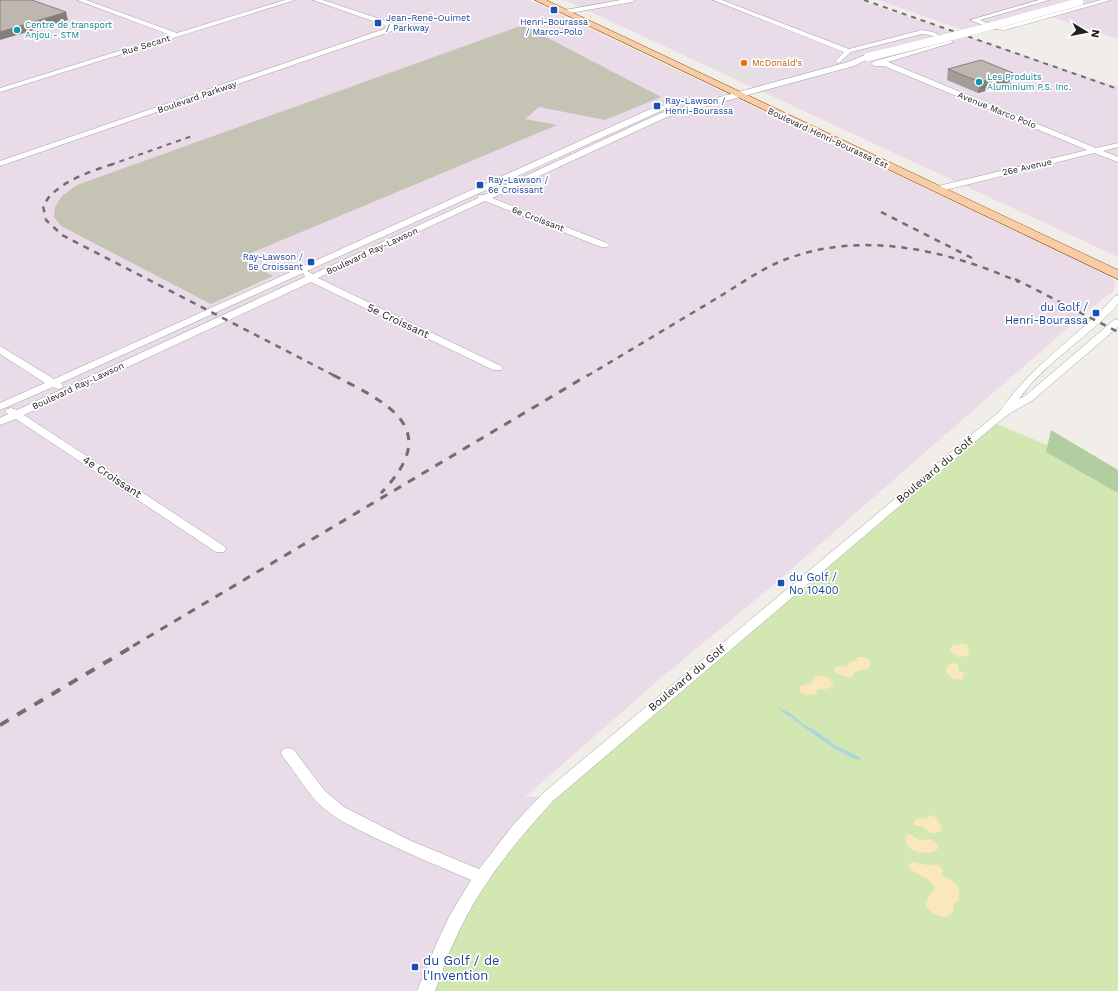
<svg xmlns="http://www.w3.org/2000/svg" width="1118" height="991" viewBox="0 0 1118 991" font-family="'Work Sans',sans-serif">
<style>
.industrial{fill:#e9dbe8}
.construction{fill:#c5c3b4}
.grass{fill:#d2e7b2}
.forest{fill:#b2cea0}
.sand{fill:#fbe7bc}
.parking{fill:#e1e1e1}
.water{fill:#acd6dc}
.lines{fill:none;stroke-linecap:round;stroke-linejoin:round}
.minor-casing{stroke:#a2a2a2;stroke-width:1}
.major-casing{stroke:#965709;stroke-width:1}
.minor{fill:#fff;fill-rule:evenodd}
.major{fill:#f7cca7;fill-rule:evenodd}
.rail-far3{stroke:#6f6f6f;stroke-width:2;stroke-dasharray:5 5;stroke-linecap:butt}
.rail-far2{stroke:#6f6f6f;stroke-width:2.5;stroke-dasharray:6 6;stroke-linecap:butt}
.rail-far1{stroke:#6f6f6f;stroke-width:3;stroke-dasharray:8 8;stroke-linecap:butt}
.rail{stroke:#6f6f6f;stroke-width:4;stroke-dasharray:10 10;stroke-linecap:butt}
.minor-bridge-casing{stroke:#a2a2a2;stroke-width:8;stroke-linecap:butt}
.minor-bridge{stroke:#fff;stroke-width:8}
.wall{fill:#a39d98}
.shaded-wall{fill:#857f7c}
.building{fill:#beb6b1;stroke:#857f7c}
.transit-dot{fill:#1a4fb4;stroke:#fff;stroke-width:1.5}
.culture-dot{fill:#0f9aa8;stroke:#fff;stroke-width:1.5}
.food-dot{fill:#e8710a;stroke:#fff;stroke-width:1.5}
.labels{text-anchor:middle;dominant-baseline:central;stroke-width:3.5;stroke-linejoin:round;paint-order:stroke}
.far-transit-label{font-size:9px;fill:#164399;stroke:#fff;text-anchor:start}
.far-culture-label{font-size:9px;fill:#0d838f;stroke:#fff;text-anchor:start}
.far-street-label{font-size:9px;fill:#212121;stroke:#fff}
.far-food-label{font-size:9px;fill:#c56008;stroke:#fff;text-anchor:start}
.transit-label{font-size:11px;fill:#164399;stroke:#fff;text-anchor:end}
.street-label{font-size:11px;fill:#212121;stroke:#fff}
.near-transit-label{font-size:13px;fill:#164399;stroke:#fff;text-anchor:start}
</style>
<rect width="100%" height="100%" fill="#f1ede8"/>
<g class="industrial">
<path d="M 0,0 L 529,0 L 1108,275 L 1115,282 L 1114,291 L 1087,311 L 772,586 L 662,677 L 525,797 L 563,797 L 449,991 L 0,991 Z"/>
<path d="M 565,0 L 859,0 L 1118,87 L 1118,257 Z"/>
<path d="M 878,0 L 1118,0 L 1118,39 L 1040,13 L 969,32 Z"/>
</g>
<path class="construction" d="M 523,25 L 661,97 L 605,120 L 539,107 L 525,119 L 557,125 L 239,258 L 273,276 L 211,304 L 61,226 L 54,217 L 55,207 L 62,196 L 77,185 Z"/>
<path class="grass" d="M 992,422 L 1118,474 L 1118,991 L 426,991 L 446,940 L 523,823 Z"/>
<path class="forest" d="M 1051,430 L 1118,470 L 1118,493 L 1046,452 Z"/>
<g class="sand">
<path d="M 962,644 L 968,645 L 967,649 L 970,654 C 963,659 954,657 950,649 L 953,645 Z"/>
<path d="M 857,657 L 864,657 L 871,661 L 870,667 L 867,669 L 854,672 L 852,677 C 846,678 840,675 834,671 L 835,667 L 847,666 L 849,662 L 857,660 Z"/>
<path d="M 954,663 L 958,664 L 958,670 L 964,673 L 964,676 L 961,680 L 953,679 L 946,672 L 946,669 L 949,664 Z"/>
<path d="M 818,675 L 829,678 L 834,686 L 826,689 L 818,689 L 816,694 C 809,696 801,696 799,688 L 800,686 L 811,683 L 814,677 Z"/>
<path d="M 929,815 L 935,817 L 942,827 L 939,832 C 926,836 928,828 921,826 C 918,826 916,826 914,825 L 914,822 L 916,819 L 927,818 Z"/>
<path d="M 910,834 L 921,841 C 928,837 933,839 938,845 L 937,850 C 930,854 914,854 908,846 C 906,844 906,841 905,839 L 906,835 Z"/>
<path d="M 912,862 C 917,862 921,864 926,865 C 934,866 939,861 943,871 L 942,874 C 953,884 961,881 959,900 L 954,904 L 953,912 L 946,917 C 928,914 919,905 934,890 L 934,886 L 927,879 L 910,869 L 909,865 Z"/>
</g>
<path class="parking" d="M 719,64 L 735,72 L 755,67 L 769,73 L 741,80 L 711,66 Z"/>
<path class="water" d="M 779,708 L 790,713 L 804,725 L 815,730 L 833,744 L 860,757 L 861,760 C 849,761 806,729 796,721 C 791,716 783,715 779,708 Z"/>
<g class="lines">
<g class="minor-casing">
<g id="minor">
<path d="M 77,0 L 86,0 L 177,33 L 285,0 L 295,0 L 0,92 L 0,88 L 170,35 Z"/>
<path d="M 313,0 L 323,0 L 392,23 L 398,27 L 392,31 L 0,166 L 0,161 L 390,27 Z"/>
<path d="M 621,0 L 635,0 L 632,2 L 565,14 L 562,12 L 565,10 Z"/>
<path d="M 713,0 L 722,0 L 849,49 L 922,30 L 933,32 L 954,42 L 888,62 L 1096,148 L 1118,143 L 1118,147 L 1103,151 L 1118,157 L 1118,162 L 1094,153 L 937,192 L 934,191 L 933,189 L 934,187 L 1087,150 L 884,66 L 875,66 L 871,64 L 875,61 L 945,42 L 930,35 L 922,34 L 851,52 L 839,63 L 835,61 L 844,52 Z"/>
<path d="M 1039,0 L 1049,0 L 980,20 L 996,26 L 1005,26 L 1101,0 L 1111,0 L 1005,30 L 993,29 L 970,20 Z"/>
<path d="M 865,55 L 868,55 L 872,57 L 854,66 L 667,117 L 492,198 L 607,243 L 609,245 L 607,247 L 601,247 L 485,201 L 318,278 L 501,366 L 502,368 L 501,370 L 493,370 L 311,282 L 24,415 L 224,546 L 226,549 L 224,552 L 216,552 L 16,419 L 0,425 L 0,418 L 8,414 L 5,411 L 7,409 L 11,408 L 17,410 L 305,277 L 303,273 L 61,383 L 63,386 L 62,388 L 58,389 L 53,387 L 0,410 L 0,403 L 45,383 L 0,354 L 0,346 L 54,379 L 648,110 L 668,104 L 672,106 L 307,271 L 313,274 L 478,198 L 479,195 L 484,195 L 661,113 L 848,62 Z"/>
<path d="M 1118,295 L 1118,304 C 1088,338 1045,362 1019,399 L 1025,396 L 1114,320 L 1118,319 L 1118,327 L 1033,400 L 1009,414 L 996,424 L 553,801 C 515,842 478,888 455,940 C 447,956 442,974 435,991 L 417,991 L 438,940 L 450,915 L 471,880 C 438,866 405,852 373,837 C 355,828 335,819 320,805 C 306,791 296,773 283,757 L 281,753 L 283,749 L 288,748 L 293,749 L 325,791 L 344,807 L 409,840 L 479,869 L 513,825 L 543,793 L 1000,411 C 1031,365 1078,337 1115,296 Z"/>
</g>
</g>
<g class="major-casing">
<path id="major" d="M 535,0 L 546,0 L 1118,270 L 1118,279 Z"/>
</g>
<use href="#minor" class="minor"/>
<use href="#major" class="major"/>
<g class="rail-far3">
<path d="M 864,0 L 1118,89"/>
<path d="M 110,165 L 195,135"/>
</g>
<g class="rail-far2">
<path d="M 113,164 C 92,171 69,178 52,194 C 48,197 46,202 43,206 L 46,220 L 62,235 L 335,376"/>
<path d="M 881,212 L 972,258"/>
<path d="M 1015,279 L 1118,332"/>
<path d="M 587,376 C 631,350 675,323 719,297 C 737,286 760,270 779,262 C 857,229 945,249 1019,282"/>
</g>
<g class="rail-far1">
<path d="M 333,375 C 390,404 443,429 381,493"/>
<path d="M 133,646 L 588,375"/>
</g>
<path class="rail" d="M 0,725 L 135,645"/>
<g class="minor-bridge-casing">
<path id="minor-bridge" d="M 868,57 L 969,32 L 1079,2"/>
</g>
<use href="#minor-bridge" class="minor-bridge"/>
</g>
<path class="wall" d="M 948,69 L 1013,73 L 1011,84 L 978,93 L 947,80 Z"/>
<g class="shaded-wall">
<path d="M 66,12 L 68,20 L 0,40 L 0,32 Z"/>
<path d="M 1013,73 L 1011,84 L 978,93 L 980,82 Z"/>
</g>
<g class="building">
<path d="M 0,0 L 32,0 L 66,12 L 0,32 Z"/>
<path d="M 981,60 L 1013,73 L 980,82 L 948,69 Z"/>
</g>
<g class="transit-dot">
<rect x="550" y="6" width="8" height="8" rx="2"/>
<rect x="374" y="19" width="8" height="8" rx="2"/>
<rect x="653" y="102" width="8" height="8" rx="2"/>
<rect x="476" y="181" width="8" height="8" rx="2"/>
<rect x="307" y="258" width="8" height="8" rx="2"/>
<rect x="1092" y="309" width="8" height="8" rx="2"/>
<rect x="777" y="579" width="8" height="8" rx="2"/>
<rect x="411" y="963" width="8" height="8" rx="2"/>
</g>
<g class="culture-dot">
<circle cx="17" cy="30" r="4"/>
<circle cx="979" cy="82" r="4"/>
</g>
<circle class="food-dot" cx="744" cy="63" r="4"/>
<g class="labels">
<g class="far-transit-label">
<text x="386" y="18">Jean-René-Ouimet<tspan x="386" dy="10">/ Parkway</tspan></text>
<text x="554" y="22" text-anchor="middle">Henri-Bourassa<tspan x="554" dy="10">/ Marco-Polo</tspan></text>
<text x="665" y="101">Ray-Lawson /<tspan x="665" dy="10">Henri-Bourassa</tspan></text>
<text x="488" y="180">Ray-Lawson /<tspan x="488" dy="10">6e Croissant</tspan></text>
<text x="303" y="257" text-anchor="end">Ray-Lawson /<tspan x="303" dy="10">5e Croissant</tspan></text>
</g>
<g class="far-culture-label">
<text x="25" y="25">Centre de transport<tspan x="25" dy="10">Anjou - STM</tspan></text>
<text x="987" y="77">Les Produits<tspan x="987" dy="10">Aluminium P.S. Inc.</tspan></text>
</g>
<g class="far-street-label">
<text transform="translate(146 45) rotate(-17)">Rue Secant</text>
<text transform="translate(197 97) rotate(-19)">Boulevard Parkway</text>
<text transform="translate(997 110) rotate(22)">Avenue Marco Polo</text>
<text transform="translate(828 138) rotate(25)">Boulevard Henri-Bourassa Est</text>
<text transform="translate(1027 167) rotate(-13)">26e Avenue</text>
<text transform="translate(538 219) rotate(21)">6e Croissant</text>
<text transform="translate(372 251) rotate(-25)">Boulevard Ray-Lawson</text>
<text transform="translate(78 386) rotate(-25)">Boulevard Ray-Lawson</text>
</g>
<g class="far-food-label">
<text x="752" y="63">McDonald's</text>
</g>
<g class="transit-label">
<text x="1088" y="307">du Golf /<tspan x="1088" dy="13">Henri-Bourassa</tspan></text>
<text x="789" y="577" text-anchor="start">du Golf /<tspan x="789" dy="13">No 10400</tspan></text>
</g>
<g class="street-label">
<text transform="translate(398 321) rotate(25)">5e Croissant</text>
<text transform="translate(935 470) rotate(-40)">Boulevard du Golf</text>
<text transform="translate(112 477) rotate(33)">4e Croissant</text>
<text transform="translate(687 678) rotate(-40)">Boulevard du Golf</text>
</g>
<g class="near-transit-label">
<text x="423" y="960">du Golf / de<tspan x="423" dy="15">l'Invention</tspan></text>
</g>
</g>
<g transform="translate(1086 32) rotate(100)" stroke="#ffffff" stroke-width="3" paint-order="stroke">
<path d="M0-3L7 15L0 10L-7 15Z" fill="#212121"/>
<text y="-6" font-size="11" font-weight="bold" text-anchor="middle" fill="#212121">N</text>
</g>
</svg>
